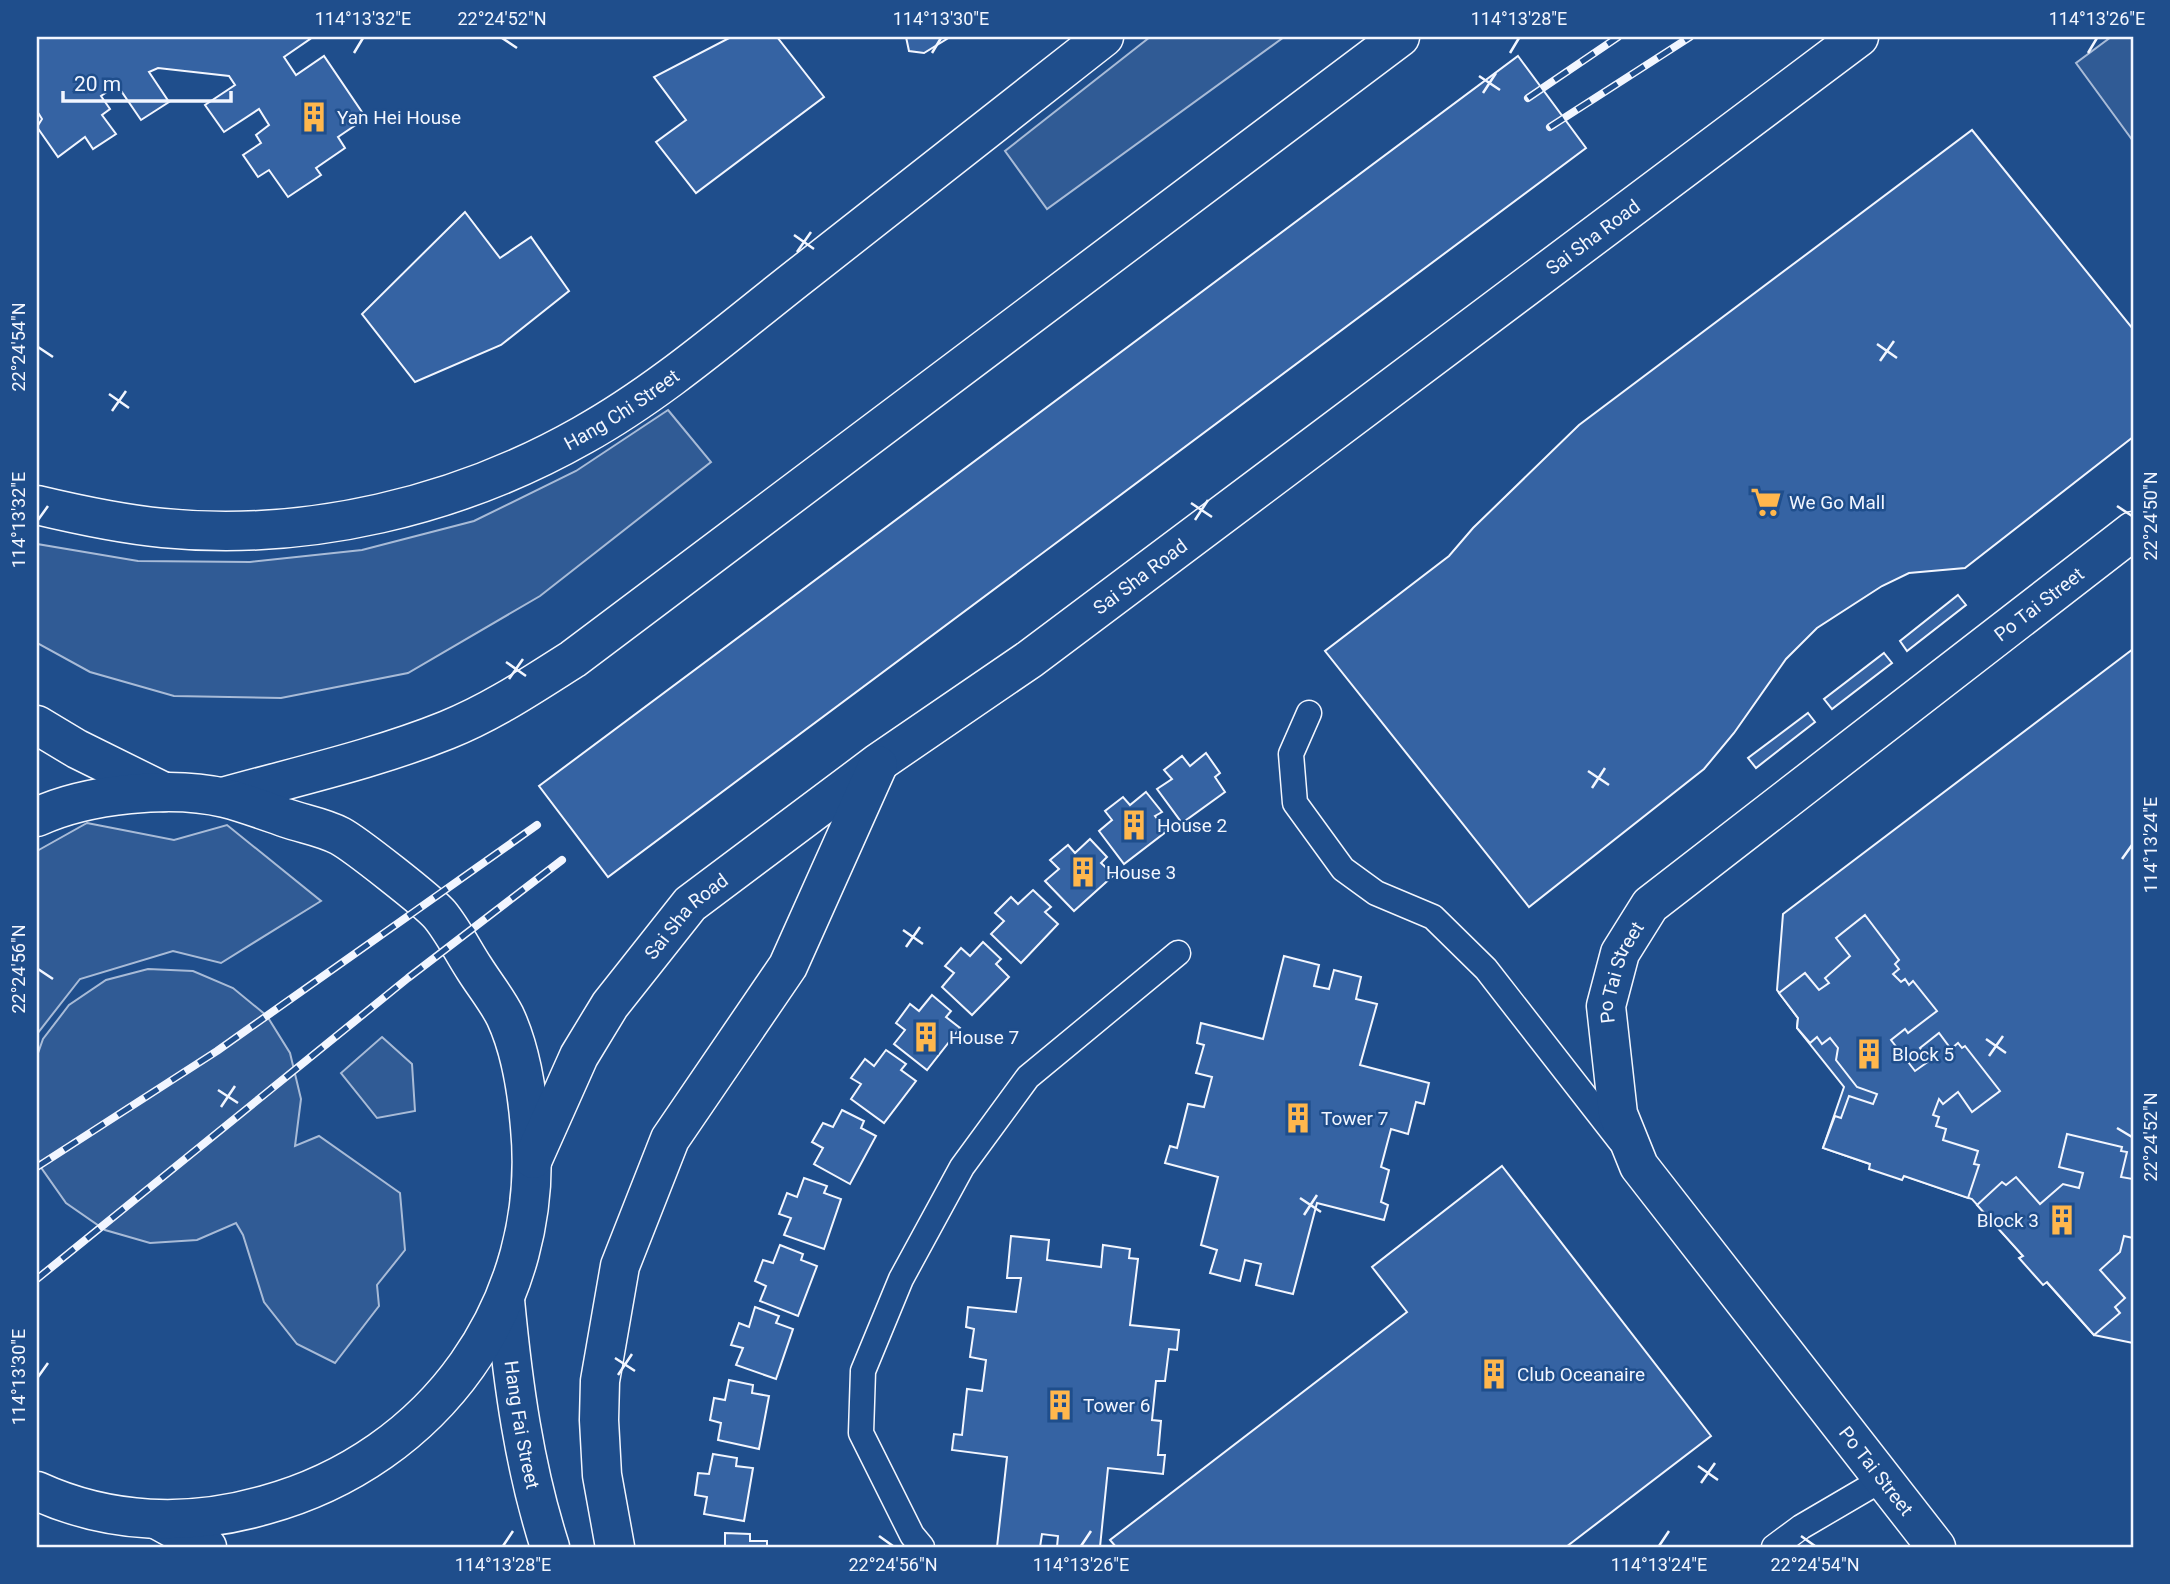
<svg xmlns="http://www.w3.org/2000/svg" width="2170" height="1584" viewBox="0 0 2170 1584" font-family="Roboto,sans-serif">
<style>
.built{fill:#305b95;stroke:#a8bbd7;stroke-width:2}
.building{fill:#3563a3;stroke:#f2f6ff;stroke-width:2}
.lines{fill:none;stroke-linecap:round;stroke-linejoin:round}
.service-casing{stroke:#f2f6ff;stroke-width:27}
.minor-casing{stroke:#f2f6ff;stroke-width:41}
.tertiary-casing{stroke:#f2f6ff;stroke-width:41}
.secondary-casing{stroke:#f2f6ff;stroke-width:41}
.service{stroke:#1f4e8c;stroke-width:24}
.minor{stroke:#1f4e8c;stroke-width:38}
.tertiary{stroke:#1f4e8c;stroke-width:38}
.secondary{stroke:#1f4e8c;stroke-width:38}
.rail-casing{stroke:#f2f6ff;stroke-width:8}
.rail{stroke:#1f4e8c;stroke-width:5;stroke-dasharray:16;stroke-linecap:butt}
.ticks{fill:none;stroke:#f2f6ff;stroke-width:2.5}
.labels{text-anchor:middle;dominant-baseline:central;stroke-width:5;stroke-linejoin:round;paint-order:stroke}
.poi-label{font-size:19px;fill:#f2f6ff;stroke:#1f4e8c;text-anchor:start}
.street-label{font-size:19px;fill:#f2f6ff;stroke:#1f4e8c}
.neatline{fill:none;stroke:#f2f6ff;stroke-width:2.5}
.ticks-label{font-size:18px;text-anchor:middle;fill:#f2f6ff}
</style>
<rect width="100%" height="100%" fill="#1f4e8c"/>
<g class="built">
<path d="M 1150,37 L 1284,37 L 1047,209 L 1005,151 Z"/>
<path d="M 2111,37 L 2133,37 L 2133,141 L 2076,63 Z"/>
<path d="M 668,410 L 711,462 L 540,596 L 408,673 L 281,698 L 174,696 L 90,672 L 37,643 L 37,544 L 138,561 L 250,562 L 362,550 L 474,521 L 576,471 Z"/>
<path d="M 87,823 L 174,840 L 227,825 L 321,901 L 221,963 L 173,951 L 80,979 L 37,1034 L 37,851 Z"/>
<path d="M 148,969 L 193,971 L 233,988 L 267,1016 L 290,1053 L 301,1099 L 295,1146 L 319,1136 L 400,1193 L 405,1250 L 377,1285 L 379,1306 L 335,1363 L 297,1344 L 264,1302 L 243,1235 L 236,1223 L 197,1240 L 150,1243 L 105,1230 L 66,1203 L 40,1166 L 37,1155 L 37,1056 L 43,1039 L 69,1005 L 106,980 Z"/>
<path d="M 382,1037 L 412,1064 L 415,1111 L 377,1118 L 341,1073 Z"/>
</g>
<g class="building">
<path d="M 40,37 L 308,37 L 310,39 L 284,57 L 296,75 L 324,56 L 366,118 L 338,137 L 345,148 L 316,168 L 321,175 L 288,197 L 269,170 L 258,177 L 243,155 L 261,143 L 256,135 L 269,125 L 259,109 L 224,132 L 205,105 L 235,85 L 229,76 L 158,68 L 149,72 L 169,102 L 141,120 L 117,85 L 101,96 L 110,109 L 102,115 L 116,134 L 93,149 L 85,137 L 58,157 L 37,127 L 42,119 L 37,111 L 37,39 Z"/>
<path d="M 731,37 L 777,37 L 824,97 L 696,193 L 656,142 L 686,120 L 654,77 Z"/>
<path d="M 906,37 L 950,37 L 924,53 L 909,51 Z"/>
<path d="M 1518,56 L 1586,148 L 608,877 L 539,786 Z"/>
<path d="M 1972,130 L 2133,329 L 2133,437 L 1965,568 L 1909,573 L 1882,586 L 1817,628 L 1786,659 L 1734,733 L 1704,769 L 1529,907 L 1325,651 L 1449,556 L 1473,528 L 1579,425 Z"/>
<path d="M 465,212 L 500,258 L 531,237 L 569,291 L 501,345 L 415,382 L 362,314 Z"/>
<path d="M 1958,595 L 1966,605 L 1907,651 L 1900,641 Z"/>
<path d="M 2133,649 L 2133,1343 L 2094,1335 L 1972,1199 L 1823,1148 L 1844,1087 L 1797,1028 L 1798,1018 L 1777,990 L 1783,914 Z"/>
<path d="M 1884,653 L 1892,663 L 1832,709 L 1824,699 Z"/>
<path d="M 1808,713 L 1815,722 L 1756,768 L 1748,758 Z"/>
<path d="M 1206,753 L 1220,773 L 1215,777 L 1225,792 L 1182,823 L 1157,789 L 1172,779 L 1164,770 L 1182,756 L 1190,766 Z"/>
<path d="M 1146,792 L 1162,812 L 1155,816 L 1167,831 L 1124,864 L 1099,831 L 1112,820 L 1105,811 L 1123,797 L 1130,805 Z"/>
<path d="M 1090,839 L 1107,857 L 1101,863 L 1114,875 L 1074,911 L 1045,881 L 1059,869 L 1050,860 L 1068,845 L 1075,853 Z"/>
<path d="M 1033,890 L 1051,907 L 1045,912 L 1058,924 L 1021,963 L 991,934 L 1004,921 L 995,913 L 1011,897 L 1018,904 Z"/>
<path d="M 1865,915 L 1899,960 L 1895,964 L 1899,969 L 1893,974 L 1901,982 L 1905,979 L 1909,985 L 1913,981 L 1937,1011 L 1908,1033 L 1905,1029 L 1891,1040 L 1915,1071 L 1929,1061 L 1920,1048 L 1939,1033 L 1951,1049 L 1958,1043 L 1962,1048 L 1965,1046 L 2000,1091 L 1972,1112 L 1958,1092 L 1943,1104 L 1939,1099 L 1933,1115 L 1939,1117 L 1936,1126 L 1946,1129 L 1943,1140 L 1978,1151 L 1974,1164 L 1979,1165 L 1968,1198 L 1904,1176 L 1902,1180 L 1869,1169 L 1870,1164 L 1823,1148 L 1835,1116 L 1841,1118 L 1849,1096 L 1873,1104 L 1877,1094 L 1857,1087 L 1836,1060 L 1838,1048 L 1830,1038 L 1822,1044 L 1817,1037 L 1810,1043 L 1797,1028 L 1798,1018 L 1779,993 L 1805,973 L 1819,990 L 1829,983 L 1825,978 L 1850,956 L 1836,938 Z"/>
<path d="M 983,942 L 1001,959 L 996,964 L 1009,977 L 972,1015 L 942,987 L 954,973 L 945,966 L 961,948 L 970,956 Z"/>
<path d="M 1284,956 L 1319,965 L 1314,986 L 1329,989 L 1334,970 L 1361,977 L 1356,999 L 1377,1004 L 1360,1065 L 1429,1083 L 1424,1104 L 1416,1102 L 1408,1134 L 1391,1129 L 1381,1167 L 1389,1170 L 1381,1202 L 1388,1205 L 1384,1220 L 1317,1203 L 1293,1294 L 1256,1285 L 1261,1264 L 1245,1260 L 1240,1281 L 1210,1273 L 1217,1250 L 1201,1245 L 1218,1177 L 1165,1163 L 1170,1146 L 1177,1148 L 1188,1104 L 1204,1107 L 1212,1077 L 1196,1073 L 1204,1045 L 1197,1043 L 1201,1023 L 1263,1039 Z"/>
<path d="M 932,995 L 951,1011 L 946,1017 L 960,1028 L 927,1070 L 894,1044 L 905,1030 L 896,1023 L 910,1004 L 919,1011 Z"/>
<path d="M 886,1050 L 906,1064 L 901,1070 L 916,1081 L 884,1123 L 851,1099 L 861,1084 L 851,1078 L 865,1059 L 874,1066 Z"/>
<path d="M 842,1110 L 864,1121 L 861,1128 L 876,1136 L 850,1184 L 814,1164 L 823,1148 L 812,1142 L 823,1123 L 833,1127 Z"/>
<path d="M 2067,1134 L 2122,1147 L 2121,1151 L 2127,1152 L 2121,1177 L 2133,1179 L 2133,1238 L 2124,1236 L 2120,1252 L 2100,1270 L 2125,1298 L 2115,1307 L 2120,1313 L 2094,1335 L 2047,1282 L 2043,1285 L 2019,1258 L 2023,1256 L 1977,1205 L 2002,1182 L 2006,1185 L 2016,1177 L 2040,1204 L 2063,1184 L 2079,1188 L 2083,1173 L 2059,1167 Z"/>
<path d="M 1502,1166 L 1711,1436 L 1566,1547 L 1116,1547 L 1110,1540 L 1407,1312 L 1372,1267 Z"/>
<path d="M 804,1178 L 827,1186 L 824,1193 L 841,1199 L 824,1249 L 784,1235 L 791,1218 L 779,1214 L 787,1193 L 797,1197 Z"/>
<path d="M 1011,1236 L 1049,1240 L 1047,1260 L 1101,1267 L 1103,1245 L 1130,1249 L 1129,1258 L 1138,1259 L 1130,1325 L 1179,1330 L 1177,1350 L 1169,1349 L 1165,1381 L 1156,1381 L 1152,1420 L 1161,1421 L 1158,1455 L 1165,1455 L 1163,1474 L 1108,1468 L 1100,1547 L 1057,1547 L 1058,1536 L 1042,1534 L 1040,1547 L 997,1547 L 1007,1457 L 952,1450 L 954,1434 L 962,1435 L 967,1389 L 982,1391 L 986,1360 L 970,1357 L 974,1329 L 966,1327 L 968,1307 L 1016,1312 L 1021,1278 L 1007,1278 Z"/>
<path d="M 780,1245 L 803,1254 L 801,1260 L 817,1266 L 798,1316 L 760,1301 L 766,1286 L 755,1281 L 763,1260 L 773,1263 Z"/>
<path d="M 755,1307 L 779,1316 L 776,1323 L 793,1329 L 776,1379 L 736,1365 L 743,1348 L 731,1345 L 739,1323 L 749,1327 Z"/>
<path d="M 729,1380 L 753,1385 L 752,1393 L 769,1396 L 759,1449 L 718,1440 L 721,1423 L 710,1420 L 714,1398 L 725,1400 Z"/>
<path d="M 713,1454 L 737,1458 L 736,1466 L 753,1468 L 744,1521 L 704,1514 L 707,1497 L 695,1495 L 698,1473 L 709,1474 Z"/>
<path d="M 725,1533 L 750,1534 L 750,1541 L 767,1541 L 767,1547 L 725,1547 Z"/>
</g>
<g class="lines">
<g class="service-casing">
<g id="service">
<path d="M 1309,713 L 1291,754 L 1295,803 L 1343,869 L 1376,893 L 1433,917 L 1486,969 L 1620,1141"/>
<path d="M 922,1547 L 912,1535 L 861,1433 L 863,1371 L 901,1279 L 962,1167 L 1028,1077 L 1178,953"/>
<path d="M 1774,1547 L 1801,1527 L 1883,1479"/>
</g>
</g>
<g class="minor-casing">
<g id="minor">
<path id="s1" d="M 37,505 C 79,515 121,524 163,528 C 307,542 458,506 583,435 C 662,391 733,328 805,272 C 904,193 1004,115 1104,37"/>
<path d="M 37,725 L 77,749 L 164,792"/>
<path id="s2" d="M 1936,1547 L 1639,1166 L 1618,1114 L 1606,1006 L 1620,953 L 1650,905 L 2133,531"/>
</g>
</g>
<g class="tertiary-casing">
<g id="tertiary">
<path id="s3" d="M 505,1300 C 513,1384 524,1466 550,1547"/>
<path d="M 158,1520 L 207,1547"/>
</g>
</g>
<g class="secondary-casing">
<g id="secondary">
<path d="M 223,797 C 298,776 375,759 447,730 C 492,712 532,685 573,659 L 1400,37"/>
<path d="M 37,817 C 86,794 172,785 225,798 C 245,803 266,811 286,818 C 303,824 323,827 340,836 C 355,844 429,902 440,915 C 453,931 463,951 474,968 C 484,984 497,1000 505,1016 C 521,1050 527,1090 530,1127 C 547,1303 434,1459 265,1505 C 189,1527 109,1524 37,1491"/>
<path id="s4" d="M 533,1159 L 579,1056 L 610,1005 L 690,904 L 878,763 L 1030,659 L 1859,37"/>
<path d="M 615,1547 L 602,1475 L 599,1420 L 600,1381 L 620,1266 L 670,1139 L 788,966 L 878,765"/>
</g>
</g>
<use href="#service" class="service"/>
<use href="#minor" class="minor"/>
<use href="#tertiary" class="tertiary"/>
<use href="#secondary" class="secondary"/>
<g class="rail-casing">
<g id="rail">
<path d="M 1528,98 L 1618,37"/>
<path d="M 1550,127 L 1690,37"/>
<path d="M 37,1167 L 217,1051 L 537,825"/>
<path d="M 37,1279 L 408,978 L 562,860"/>
</g>
</g>
<use href="#rail" class="rail"/>
</g>
<path class="ticks" d="M 502,38 L 517,48M 354,53 L 363,38M 932,53 L 941,38M 1510,53 L 1519,38M 2088,53 L 2097,38M 1479,76 L 1500,90M 1483,93 L 1496,73M 794,235 L 814,249M 797,252 L 811,232M 1877,344 L 1897,358M 38,347 L 53,357M 1880,361 L 1894,341M 109,394 L 129,408M 112,411 L 126,391M 1191,503 L 1212,517M 2117,506 L 2132,516M 38,520 L 48,506M 1195,520 L 1208,500M 506,662 L 526,676M 509,679 L 523,659M 1588,771 L 1609,785M 1592,788 L 1605,768M 2122,859 L 2132,845M 903,930 L 923,944M 906,947 L 920,927M 38,969 L 53,979M 1986,1039 L 2006,1053M 1989,1056 L 2003,1036M 218,1090 L 238,1103M 221,1107 L 235,1086M 2117,1128 L 2132,1137M 1300,1198 L 1321,1212M 1304,1215 L 1317,1195M 615,1358 L 635,1371M 618,1375 L 632,1354M 38,1377 L 48,1363M 1698,1466 L 1718,1480M 1701,1483 L 1715,1463M 879,1536 L 893,1546M 1801,1536 L 1815,1546M 503,1546 L 513,1531M 1081,1546 L 1091,1531M 1659,1546 L 1669,1531"/>
<defs>
<g id="building-bare" transform="scale(2.415)"><path d="M-4-6H4V6H1V3H-1V6H-4ZM-2.5-4.3h1.7v1.8h-1.7ZM.8-4.3h1.7v1.8H.8ZM-2.5-1h1.7V.8h-1.7ZM.8-1h1.7V.8H.8Z" fill="#ffb74d" stroke="#1f4e8c" stroke-width="2.5" paint-order="stroke"/></g>
<g id="supermarket-bare" transform="scale(2.415)"><path d="M-6-5.5h2.5l.6 2H6L4.5 2H-2.5L-4.4-4H-6ZM-1.5 3.2a1.3 1.3 0 1 0 .1 0ZM3 3.2a1.3 1.3 0 1 0 .1 0Z" fill="#ffb74d" stroke="#1f4e8c" stroke-width="2.5" paint-order="stroke"/></g>
</defs>
<g fill-rule="evenodd">
<use href="#building-bare" x="314" y="117"/>
<use href="#supermarket-bare" x="1766" y="502"/>
<use href="#building-bare" x="1134" y="825"/>
<use href="#building-bare" x="1083" y="872"/>
<use href="#building-bare" x="926" y="1037"/>
<use href="#building-bare" x="1869" y="1054"/>
<use href="#building-bare" x="1298" y="1118"/>
<use href="#building-bare" x="2062" y="1220"/>
<use href="#building-bare" x="1494" y="1374"/>
<use href="#building-bare" x="1060" y="1405"/>
</g>
<g class="labels">
<g class="poi-label">
<text x="337" y="117">Yan Hei House</text>
<text x="1789" y="502">We Go Mall</text>
<text x="1157" y="825">House 2</text>
<text x="1106" y="872">House 3</text>
<text x="949" y="1037">House 7</text>
<text x="1892" y="1054">Block 5</text>
<text x="1321" y="1118">Tower 7</text>
<text x="2039" y="1220" text-anchor="end">Block 3</text>
<text x="1517" y="1374">Club Oceanaire</text>
<text x="1083" y="1405">Tower 6</text>
</g>
<g class="street-label">
<text stroke="none"><textPath href="#s4" startOffset="1424">Sai Sha Road</textPath></text>
<text stroke="none"><textPath href="#s1" startOffset="611">Hang Chi Street</textPath></text>
<text stroke="none"><textPath href="#s4" startOffset="858">Sai Sha Road</textPath></text>
<text stroke="none"><textPath href="#s2" startOffset="1251">Po Tai Street</textPath></text>
<text stroke="none"><textPath href="#s4" startOffset="290">Sai Sha Road</textPath></text>
<text stroke="none"><textPath href="#s2" startOffset="684">Po Tai Street</textPath></text>
<text stroke="none"><textPath href="#s3" startOffset="126">Hang Fai Street</textPath></text>
<text transform="translate(1876 1471) rotate(52)">Po Tai Street</text>
</g>
</g>
<rect width="2170" height="1584" fill="none" stroke="#1f4e8c" stroke-width="77"/>
<path d="M63 91v10h168v-10" fill="none" stroke="#f2f6ff" stroke-width="3.5"/>
<text x="74" y="91" font-size="21" fill="#f2f6ff" stroke="#1f4e8c" stroke-width="5" paint-order="stroke">20 m</text>
<rect x="38" y="38" width="2094" height="1508" class="neatline"/>
<g class="ticks-label">
<text x="363" y="25">114°13'32"E</text>
<text x="502" y="25">22°24'52"N</text>
<text x="941" y="25">114°13'30"E</text>
<text x="1519" y="25">114°13'28"E</text>
<text x="2097" y="25">114°13'26"E</text>
<text transform="translate(19 347) rotate(-90)" y="6">22°24'54"N</text>
<text transform="translate(2151 516) rotate(-90)" y="6">22°24'50"N</text>
<text transform="translate(19 520) rotate(-90)" y="6">114°13'32"E</text>
<text transform="translate(2151 845) rotate(-90)" y="6">114°13'24"E</text>
<text transform="translate(19 969) rotate(-90)" y="6">22°24'56"N</text>
<text transform="translate(2151 1137) rotate(-90)" y="6">22°24'52"N</text>
<text transform="translate(19 1377) rotate(-90)" y="6">114°13'30"E</text>
<text x="503" y="1571">114°13'28"E</text>
<text x="893" y="1571">22°24'56"N</text>
<text x="1081" y="1571">114°13'26"E</text>
<text x="1659" y="1571">114°13'24"E</text>
<text x="1815" y="1571">22°24'54"N</text>
</g>
</svg>
